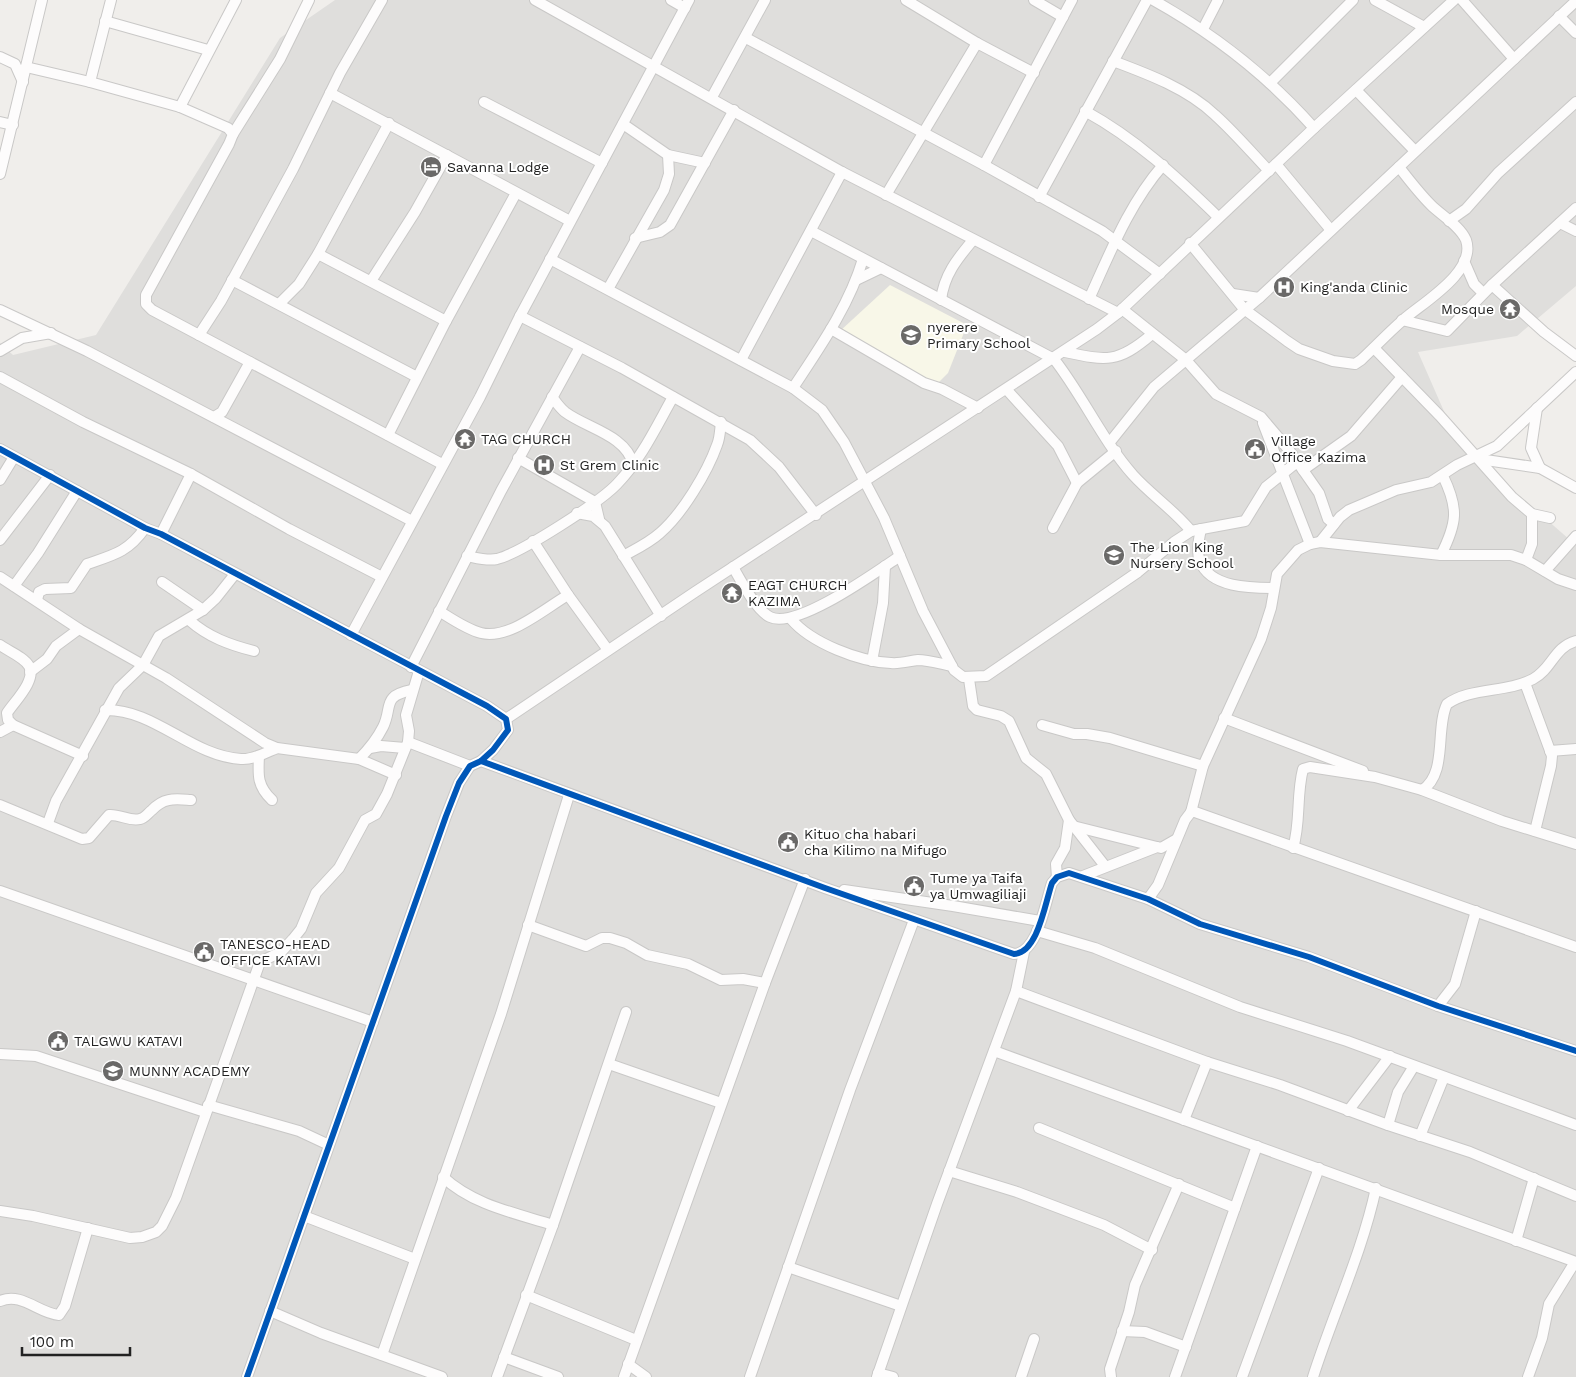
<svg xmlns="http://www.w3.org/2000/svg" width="1576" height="1377" viewBox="0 0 1576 1377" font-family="'Work Sans',sans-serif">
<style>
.residential{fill:#dfdedc}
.education{fill:#f8f7e8}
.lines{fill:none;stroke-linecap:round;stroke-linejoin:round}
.minor-casing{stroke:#c9c8c7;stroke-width:12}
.minor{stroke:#fdfcfc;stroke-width:10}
.cycleway-casing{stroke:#fff;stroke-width:9}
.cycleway{stroke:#0057b8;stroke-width:6}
.labels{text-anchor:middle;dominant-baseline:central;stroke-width:4;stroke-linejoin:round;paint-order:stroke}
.poi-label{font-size:14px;fill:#222;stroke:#fff;text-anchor:start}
</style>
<rect width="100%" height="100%" fill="#f0eeeb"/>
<path class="residential" d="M 335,0 L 1576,0 L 1576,286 L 1517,336 L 1418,352 L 1457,441 L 1570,540 L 1576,541 L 1576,1377 L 0,1377 L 0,343 L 13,355 L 96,335 L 280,38 Z"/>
<path class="education" d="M 890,285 L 967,325 L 948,373 L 936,385 L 840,331 Z"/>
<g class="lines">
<g class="minor-casing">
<g id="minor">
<path d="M 535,0 L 842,172 L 1118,313"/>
<path d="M 671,0 L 685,8"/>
<path d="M 906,0 L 977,43 L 1034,73"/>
<path d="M 1034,0 L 1063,17"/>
<path d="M 1153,0 C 1214,34 1267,75 1314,128"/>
<path d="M 1375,0 L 1424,27"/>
<path d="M 1462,0 L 1514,59"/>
<path d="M 1559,16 L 1576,33"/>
<path d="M 105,21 L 208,50"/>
<path d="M 1203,29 L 1218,0"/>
<path d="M 746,38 L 984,165 L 1102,231 L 1160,274"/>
<path d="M 0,57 L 15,64 L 23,82"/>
<path d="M 1113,61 C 1148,74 1188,89 1215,115 C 1234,132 1251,152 1269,171"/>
<path d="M 26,67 L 90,82 L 180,107 L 228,128 L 233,134 L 229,144 L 146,295 L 146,304 L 152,310 L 442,464"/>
<path d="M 90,82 L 111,0"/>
<path d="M 1270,83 L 1353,0"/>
<path d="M 1356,90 L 1415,151"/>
<path d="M 330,93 L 570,221"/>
<path d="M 712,97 L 765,0"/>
<path d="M 484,102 L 602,163"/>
<path d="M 180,107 L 236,0"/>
<path d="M 1085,111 C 1136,139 1177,177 1218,217"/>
<path d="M 0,122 L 13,125"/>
<path d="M 623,124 L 668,155 L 705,163"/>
<path d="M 233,134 L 280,59 L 309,0"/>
<path d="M 1276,164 L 1330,229"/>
<path d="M 984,165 L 1072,0"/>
<path d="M 0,174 L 42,0"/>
<path d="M 886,195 L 977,43"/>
<path d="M 1039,197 L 1147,0"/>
<path d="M 1449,221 L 1466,209 L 1498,173 L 1576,102"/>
<path d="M 1560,223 L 1576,231"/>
<path d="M 811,231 L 1054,359 C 1083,396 1102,440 1133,475 C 1151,495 1174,510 1191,531"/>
<path d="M 635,238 L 660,232 L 670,225 L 734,110"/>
<path d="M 1190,243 L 1244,309 L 1287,341 L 1299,349 L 1333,361 L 1355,364 L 1361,360 C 1375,347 1388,333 1403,320 C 1422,303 1477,272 1466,240 C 1460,226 1441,215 1431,205 C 1419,193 1409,180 1399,167"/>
<path d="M 318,254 L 446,321"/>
<path d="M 550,259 L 793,388 L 822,410 L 844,442 L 884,518 L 923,611 L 954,670 L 963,677 L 986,676 L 1138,572 L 1174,542 L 1191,531 L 1245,521 L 1266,487 L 1297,462"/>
<path d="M 1464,261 L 1474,284 L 1483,293"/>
<path d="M 232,280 L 417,377"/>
<path d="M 856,280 L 881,268"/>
<path d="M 371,281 L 415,212 L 447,155"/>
<path d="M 1492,285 L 1544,332 L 1576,356"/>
<path d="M 608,289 L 664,190 L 669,174 L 668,155"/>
<path d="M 1233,294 L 1259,298"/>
<path d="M 1089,299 C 1110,253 1129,204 1163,165"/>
<path d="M 941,300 C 944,275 957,259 973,240"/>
<path d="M 279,304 L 299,284 L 318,254 L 389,123"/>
<path d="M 1122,309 L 1186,360 L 1216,394 L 1261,417 L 1289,450 L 1319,493 L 1328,519 L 1334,524"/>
<path d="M 0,310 L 87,351 L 412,521"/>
<path d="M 520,316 L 622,368 L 750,440 L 779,467 L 816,515"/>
<path d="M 1402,320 L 1447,331 L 1492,285 L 1576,208"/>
<path d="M 831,329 L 924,383 L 942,389 L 978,408"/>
<path d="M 199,335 L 221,301 L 293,169 L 340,73 L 382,0"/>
<path d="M 1374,348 L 1440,416 L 1512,497 L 1532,514 L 1550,518"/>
<path d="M 0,351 L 22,338 L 51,333"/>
<path d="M 1065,352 C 1107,361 1118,363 1151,335"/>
<path d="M 741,360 L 842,172"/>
<path d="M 0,377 L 83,422 L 191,474 L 289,529 L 382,577"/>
<path d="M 793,388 C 820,347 849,306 863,259"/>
<path d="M 1007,390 L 1058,446 L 1077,483"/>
<path d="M 552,397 C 556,402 560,408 565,412 C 586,428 626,435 633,464"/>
<path d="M 1537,408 L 1531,448 L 1540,468"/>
<path d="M 214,417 L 222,412 L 250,362"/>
<path d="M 1263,423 L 1310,544"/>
<path d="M 388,435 L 446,321 L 516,193"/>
<path d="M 1110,442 L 1154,387 L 1259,298 L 1576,1"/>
<path d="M 0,449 L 145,528 L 161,534 L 487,706 L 506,719 L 508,730 L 493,750 L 481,761 L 470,766 L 459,783 L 446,816 L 247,1377"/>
<path d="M 518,458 L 595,502 L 599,519"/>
<path d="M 1479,459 L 1540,468 L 1576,488"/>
<path d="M 1303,470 L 1351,436 L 1402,377"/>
<path d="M 0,480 L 14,457"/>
<path d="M 577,513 L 593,516 L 605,526 L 661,616"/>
<path d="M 1053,528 L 1077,483 L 1116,451"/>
<path d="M 1201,529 C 1199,539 1196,551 1200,561 C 1210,588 1251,588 1274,588"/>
<path d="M 161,534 L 191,474"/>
<path d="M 0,540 L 50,475"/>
<path d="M 533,541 L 568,595 L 608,650"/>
<path d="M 1320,542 L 1340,517 L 1349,510 L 1396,490 L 1431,482 L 1457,465 L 1497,446 L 1576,372"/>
<path d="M 1441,555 C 1457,523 1459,509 1443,476"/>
<path d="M 467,556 C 477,558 487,561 497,559 C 521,553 600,502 617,484 C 642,458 656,427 673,397"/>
<path d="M 623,556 C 636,549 649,543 660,533 C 682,514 707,473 717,445 C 720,438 720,430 721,422"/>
<path d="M 1526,560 L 1532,544 L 1532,514"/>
<path d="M 733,567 C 741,581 756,610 770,617 C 796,630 876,572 900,556"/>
<path d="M 1545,571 L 1576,536"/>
<path d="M 0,577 L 79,629 L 166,678 L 265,743 L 277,748 L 359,759 L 396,775"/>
<path d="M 162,582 L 203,610"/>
<path d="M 14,586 L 38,553 L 77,491"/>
<path d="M 37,600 L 39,592 L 45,589 L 71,588 L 87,564 C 114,555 128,552 145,528"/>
<path d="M 439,611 C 452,619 466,629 481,633 C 509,640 544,609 568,595"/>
<path d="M 791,619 C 811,643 860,662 891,663 C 900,664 909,661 918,660 C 929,660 941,664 952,666"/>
<path d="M 189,620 C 208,637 230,645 254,651"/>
<path d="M 351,635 L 480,397 L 520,316 L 689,0"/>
<path d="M 0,645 C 8,651 24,657 29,666 C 37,680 14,702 7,713 L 8,720 L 13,725 L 83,756"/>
<path d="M 872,661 L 883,603 L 885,566"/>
<path d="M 411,667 L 501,491 L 580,347"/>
<path d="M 30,672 L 47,659 L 56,646 L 79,629"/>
<path d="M 969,679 L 973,706 L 977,710 L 1001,716 L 1009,721 L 1026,758 L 1046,774 L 1069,820 L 1105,866"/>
<path d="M 1525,683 L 1552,756 L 1551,766 L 1535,831"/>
<path d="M 105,710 C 155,709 191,756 241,759 C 253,760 267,752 277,748"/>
<path d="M 1224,718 L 1363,771"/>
<path d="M 506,719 L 695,592 L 1097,329 L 1118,313 L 1314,128 L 1454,0"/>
<path d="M 1042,725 L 1074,734 L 1087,734 L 1110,738 L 1203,766"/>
<path d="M 0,732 L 13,725"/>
<path d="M 408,742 L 470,766"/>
<path d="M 370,748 L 381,746 L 405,748"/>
<path d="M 1550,751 L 1576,749"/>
<path d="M 259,756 C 258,775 257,786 272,800"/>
<path d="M 359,759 C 369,749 377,739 383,727 C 393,707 381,696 412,690"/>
<path d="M 481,761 L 825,888 L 1014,954 C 1038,953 1045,903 1052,883 L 1057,877 L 1069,873 L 1148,899 L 1200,924 L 1309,957 L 1438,1006 L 1576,1051"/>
<path d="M 1422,790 C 1448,774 1435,728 1447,704 C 1471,687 1506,693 1533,679 C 1552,669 1554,647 1576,641"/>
<path d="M 0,805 L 82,839 L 89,838 L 109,815 C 120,814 130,822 140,819 C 145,818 148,813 152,810 C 164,797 175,799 191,800"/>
<path d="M 1191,812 L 1203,766 L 1261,639 L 1271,608 L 1277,574 L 1298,550 L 1310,544 L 1320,542 L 1441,555 L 1511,555 L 1526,560 L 1558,579 L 1576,585"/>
<path d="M 48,823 L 56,801 L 119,688 L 143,665 L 159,636 L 203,610 L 216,598 L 235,574"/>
<path d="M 1073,826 L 1157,847"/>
<path d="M 1293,848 C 1301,822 1296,796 1303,769 L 1310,767 L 1375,777 L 1422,790 L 1502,821 L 1576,844"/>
<path d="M 1083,876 L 1157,847 L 1161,848 L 1175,840"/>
<path d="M 1057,877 L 1056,864 L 1065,848 L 1069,820"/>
<path d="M 844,890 L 953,906 L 1040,921"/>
<path d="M 0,891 L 373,1022"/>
<path d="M 1148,899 L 1158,885 L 1185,820 L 1191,812 L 1195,812 L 1576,947"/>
<path d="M 528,925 L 586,946 L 602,938 L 610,938 L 626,943 L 647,955 L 688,964 L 721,980 L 743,979 L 765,983"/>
<path d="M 1037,931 L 1095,948 L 1240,1007 L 1347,1041 L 1576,1125"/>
<path d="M 1016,991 L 1207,1062 L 1280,1085 L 1388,1125 L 1470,1152 L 1576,1196"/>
<path d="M 1438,1006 L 1455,984 L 1476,911"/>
<path d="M 994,1051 L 1576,1262"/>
<path d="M 0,1054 L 36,1056 L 205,1112"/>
<path d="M 609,1064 L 721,1103"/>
<path d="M 208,1105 L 299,1131 L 329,1145"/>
<path d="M 1348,1111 L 1390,1056"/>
<path d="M 1184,1120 L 1207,1062"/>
<path d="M 1388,1125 L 1398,1092 L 1414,1066"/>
<path d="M 1039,1128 L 1235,1208"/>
<path d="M 1420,1136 L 1444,1077"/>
<path d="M 949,1171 L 1017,1192 L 1104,1225 L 1152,1250"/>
<path d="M 443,1177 C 473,1205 515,1213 553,1225"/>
<path d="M 0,1211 L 33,1216 L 130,1238 L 142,1237 L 156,1232 L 162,1226 L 176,1198 L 260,962 L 281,952 L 293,939 L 301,929 L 316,893 L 339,868 L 365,820 L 376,814 L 387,794 L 408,742 L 409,731 L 406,715 L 419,671"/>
<path d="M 304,1216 L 415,1259"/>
<path d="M 1516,1241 L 1534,1178"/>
<path d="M 788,1267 L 901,1306"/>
<path d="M 526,1295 L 636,1340"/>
<path d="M 0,1301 C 22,1292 38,1313 59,1315 L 65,1306 L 88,1228"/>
<path d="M 270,1311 L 321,1333 L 442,1377"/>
<path d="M 1122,1331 L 1145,1332 L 1186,1347"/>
<path d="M 382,1355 L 501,1014 L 569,795"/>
<path d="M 504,1357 L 558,1377"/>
<path d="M 628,1364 L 646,1377"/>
<path d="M 878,1373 L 893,1377"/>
<path d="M 497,1377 L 553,1225 L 626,1012"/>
<path d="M 624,1377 L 765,983 L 805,879"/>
<path d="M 750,1377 L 850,1090 L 914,920"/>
<path d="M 877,1377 L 937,1204 L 1016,991 L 1024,952"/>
<path d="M 1021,1377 L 1034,1339"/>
<path d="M 1111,1377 L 1110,1369 L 1129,1312 L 1135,1285 L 1179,1184"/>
<path d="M 1175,1377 L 1257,1146"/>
<path d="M 1242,1377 L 1319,1168"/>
<path d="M 1313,1377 C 1333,1314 1362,1253 1376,1188"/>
<path d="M 1528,1377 L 1542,1338 L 1549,1304 L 1575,1262"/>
</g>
</g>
<use href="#minor" class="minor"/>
<g class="cycleway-casing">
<g id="cycleway">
<path d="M 0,449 L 145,528 L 161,534 L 487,706 L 506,719 L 508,730 L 493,750 L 481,761 L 470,766 L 459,783 L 446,816 L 247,1377"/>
<path d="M 481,761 L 825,888 L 1014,954 C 1038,953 1045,903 1052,883 L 1057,877 L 1069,873 L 1148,899 L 1200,924 L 1309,957 L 1438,1006 L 1576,1051"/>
</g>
</g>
<use href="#cycleway" class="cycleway"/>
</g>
<defs>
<g id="hotel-disc" transform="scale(1.125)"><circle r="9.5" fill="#6a6968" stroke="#fff"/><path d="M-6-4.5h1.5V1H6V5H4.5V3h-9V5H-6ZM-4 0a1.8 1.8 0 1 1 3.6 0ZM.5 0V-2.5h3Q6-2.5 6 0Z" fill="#fff"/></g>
<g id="hospital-disc" transform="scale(1.125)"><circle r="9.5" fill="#6a6968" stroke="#fff"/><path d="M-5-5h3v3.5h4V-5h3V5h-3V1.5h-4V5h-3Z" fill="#fff"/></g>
<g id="temple-disc" transform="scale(1.125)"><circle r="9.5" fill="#6a6968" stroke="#fff"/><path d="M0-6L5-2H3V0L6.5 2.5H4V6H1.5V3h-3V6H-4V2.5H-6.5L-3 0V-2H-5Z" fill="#fff"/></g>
<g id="school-disc" transform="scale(1.125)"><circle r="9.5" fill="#6a6968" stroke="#fff"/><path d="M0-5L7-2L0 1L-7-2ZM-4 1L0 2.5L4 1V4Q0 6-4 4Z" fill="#fff"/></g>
<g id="civic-disc" transform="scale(1.125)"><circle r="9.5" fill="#6a6968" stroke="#fff"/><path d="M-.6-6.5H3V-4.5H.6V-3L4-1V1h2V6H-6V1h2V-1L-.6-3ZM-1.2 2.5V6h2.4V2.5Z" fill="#fff"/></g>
</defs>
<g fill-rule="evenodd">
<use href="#hotel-disc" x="431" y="167"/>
<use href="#hospital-disc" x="1284" y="287"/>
<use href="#temple-disc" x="1510" y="309"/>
<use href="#school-disc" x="911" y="335"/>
<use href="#temple-disc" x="465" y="439"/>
<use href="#civic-disc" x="1255" y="449"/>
<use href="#hospital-disc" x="544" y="465"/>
<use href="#school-disc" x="1114" y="555"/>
<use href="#temple-disc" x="732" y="593"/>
<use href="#civic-disc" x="788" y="842"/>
<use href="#civic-disc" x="914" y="886"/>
<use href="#civic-disc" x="204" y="952"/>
<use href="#civic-disc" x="58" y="1041"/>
<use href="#school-disc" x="113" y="1071"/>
</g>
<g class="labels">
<g class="poi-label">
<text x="447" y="167">Savanna Lodge</text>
<text x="1300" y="287">King'anda Clinic</text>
<text x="1494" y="309" text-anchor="end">Mosque</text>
<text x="927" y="327">nyerere<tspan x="927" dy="16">Primary School</tspan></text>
<text x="481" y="439">TAG CHURCH</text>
<text x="1271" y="441">Village<tspan x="1271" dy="16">Office Kazima</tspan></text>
<text x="560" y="465">St Grem Clinic</text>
<text x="1130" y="547">The Lion King<tspan x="1130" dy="16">Nursery School</tspan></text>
<text x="748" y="585">EAGT CHURCH<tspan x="748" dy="16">KAZIMA</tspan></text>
<text x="804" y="834">Kituo cha habari<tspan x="804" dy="16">cha Kilimo na Mifugo</tspan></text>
<text x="930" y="878">Tume ya Taifa<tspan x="930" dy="16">ya Umwagiliaji</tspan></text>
<text x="220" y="944">TANESCO-HEAD<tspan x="220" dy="16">OFFICE KATAVI</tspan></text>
<text x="74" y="1041">TALGWU KATAVI</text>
<text x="129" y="1071">MUNNY ACADEMY</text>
</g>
</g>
<path d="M22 1347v8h108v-8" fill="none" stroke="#222222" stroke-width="2.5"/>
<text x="30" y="1347" font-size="15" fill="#222222" stroke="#ffffff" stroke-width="4" paint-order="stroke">100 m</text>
</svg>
